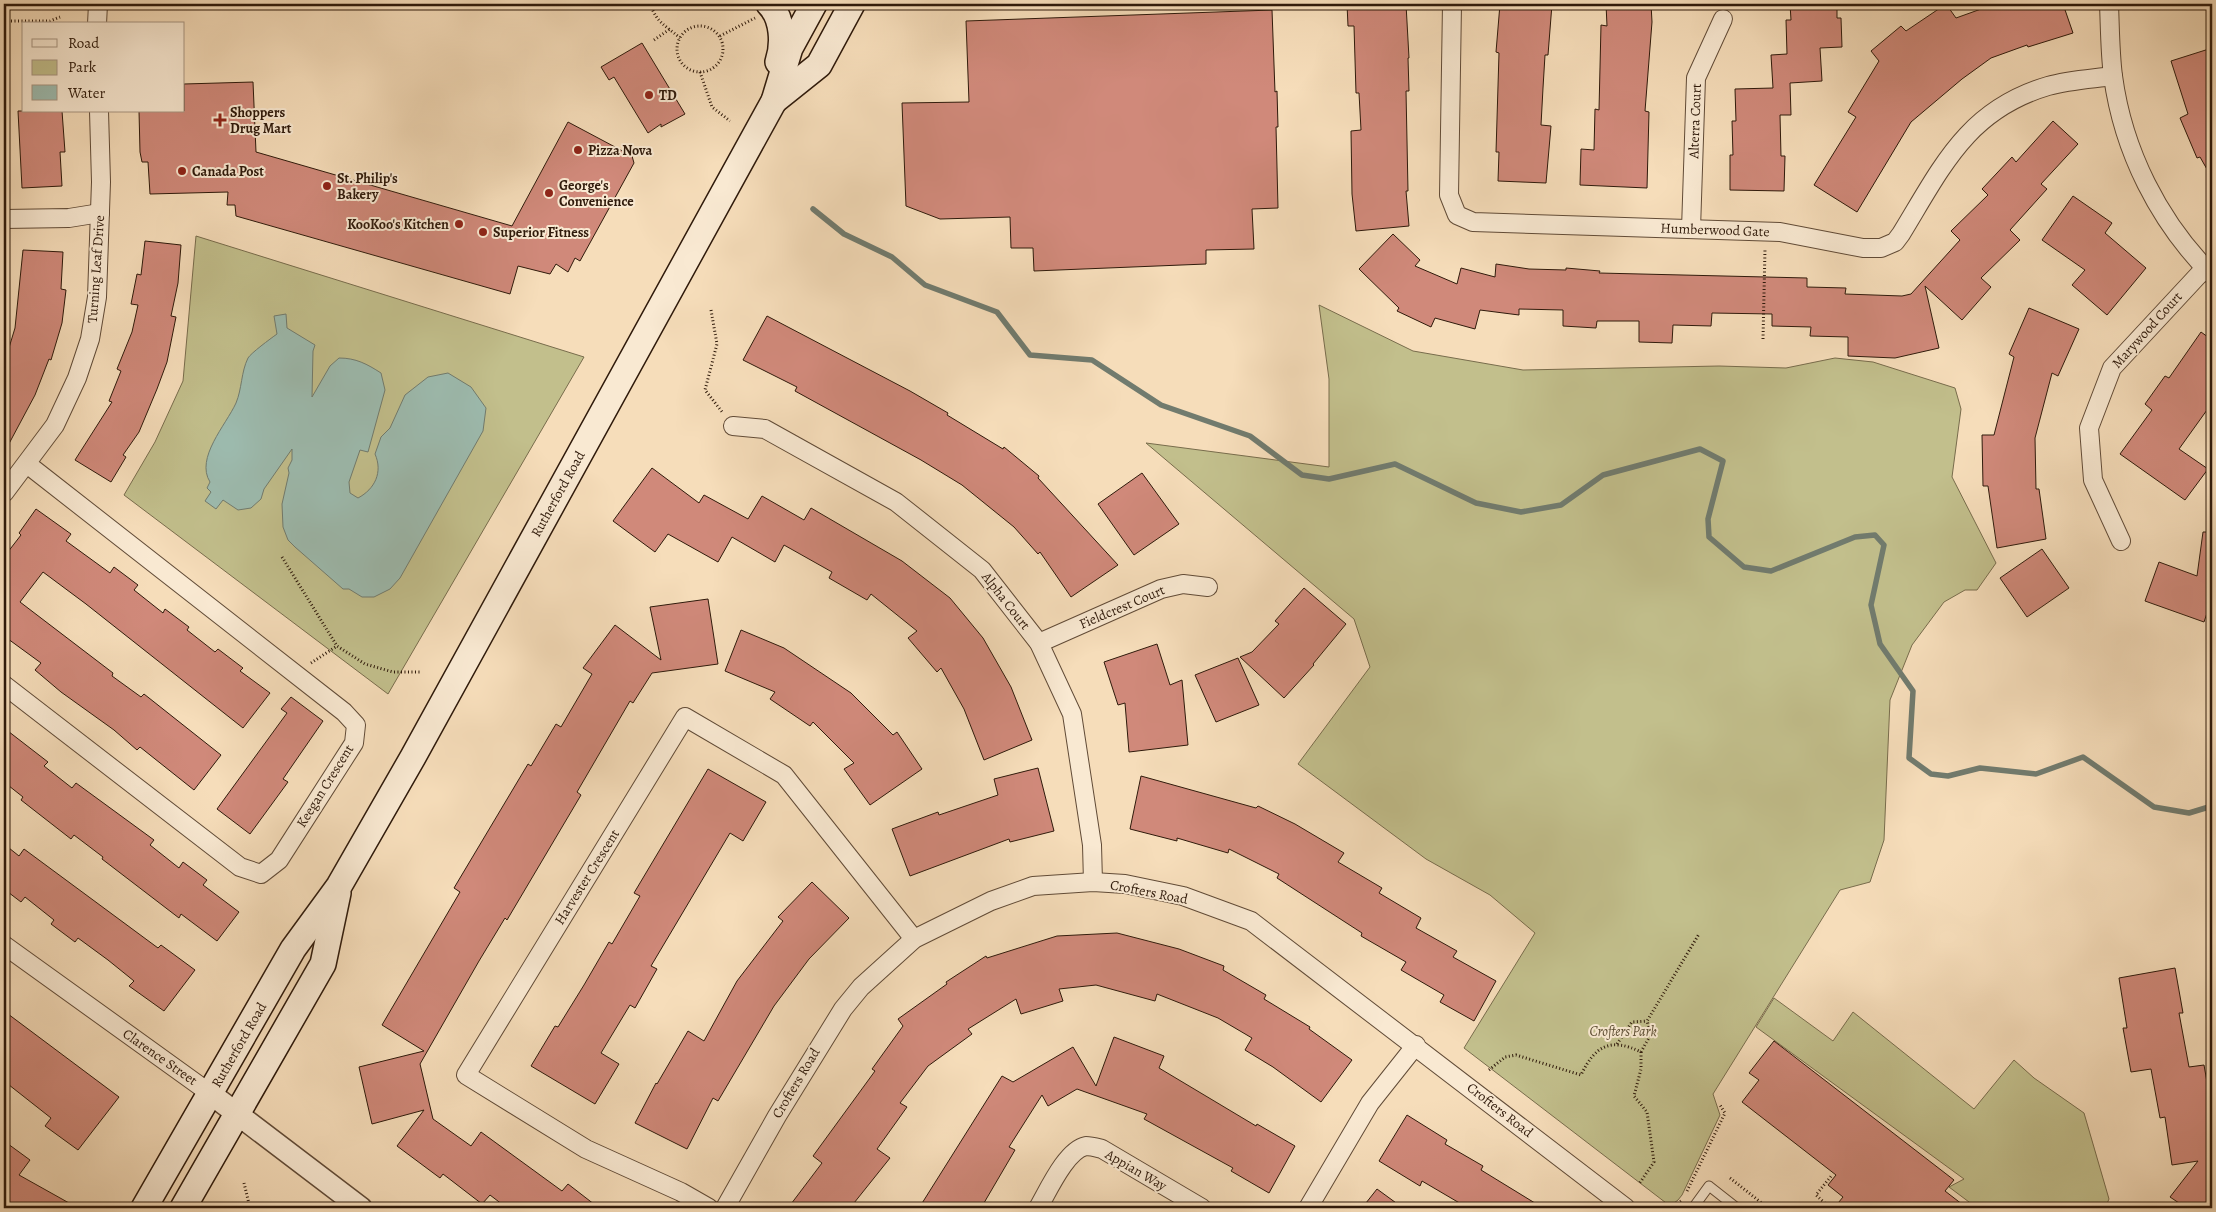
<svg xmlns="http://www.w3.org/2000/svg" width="2216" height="1212" viewBox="0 0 2216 1212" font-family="Alegreya,serif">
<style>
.green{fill:#c2bf8c;stroke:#786c4c}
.water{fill:#9dbcb0;stroke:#717b6e}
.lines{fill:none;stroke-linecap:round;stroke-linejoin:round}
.stream{stroke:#717b6e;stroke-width:5.5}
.building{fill:#d0897a;stroke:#2f1a0b}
.service-casing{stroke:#614b37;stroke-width:11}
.minor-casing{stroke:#614b37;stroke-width:20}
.tertiary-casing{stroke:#614b37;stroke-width:24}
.secondary-casing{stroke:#2f1a0b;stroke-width:28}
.path{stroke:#2f1a0b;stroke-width:3;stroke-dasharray:1 2.5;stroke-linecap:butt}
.service{stroke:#f9e9d2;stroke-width:9}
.minor{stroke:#f9e9d2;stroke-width:18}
.tertiary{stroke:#f9e9d2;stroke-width:21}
.secondary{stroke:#f9e9d2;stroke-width:25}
.poi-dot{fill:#8f2418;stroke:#f9e9d2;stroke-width:2}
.labels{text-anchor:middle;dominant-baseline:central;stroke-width:4;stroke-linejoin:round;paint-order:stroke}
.poi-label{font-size:14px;font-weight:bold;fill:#2f1a0b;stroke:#f9e9d2;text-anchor:start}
.street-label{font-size:14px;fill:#2f1a0b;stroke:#f9e9d2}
.park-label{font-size:14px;font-style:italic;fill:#5b4c32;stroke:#f9e9d2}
</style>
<rect width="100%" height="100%" fill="#f6ddba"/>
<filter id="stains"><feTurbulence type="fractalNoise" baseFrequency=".004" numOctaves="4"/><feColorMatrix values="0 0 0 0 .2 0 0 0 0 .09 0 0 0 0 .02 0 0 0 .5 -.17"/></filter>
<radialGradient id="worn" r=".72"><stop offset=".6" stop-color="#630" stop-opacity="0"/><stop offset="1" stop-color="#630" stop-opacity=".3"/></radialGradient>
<g class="green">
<path d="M 196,236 L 584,357 L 388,694 L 124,495 L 155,442 L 183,381 Z"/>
<path d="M 1319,305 L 1413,351 L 1523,370 L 1719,366 L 1786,368 L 1835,358 L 1873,362 L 1955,388 L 1961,409 L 1952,477 L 1996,563 L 1977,590 L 1965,590 L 1944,602 L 1912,645 L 1890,700 L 1884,840 L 1870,882 L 1840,890 L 1713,1094 L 1720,1115 L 1682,1195 L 1678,1200 L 1670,1206 L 1464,1048 L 1535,933 L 1490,895 L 1426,859 L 1298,764 L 1370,667 L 1354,619 L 1146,443 L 1329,467 L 1329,379 Z"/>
<path d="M 1774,998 L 1833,1041 L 1853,1012 L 1974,1109 L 2014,1060 L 2034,1078 L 2084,1113 L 2109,1199 L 2105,1208 L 1977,1208 L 1949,1187 L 1964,1179 L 1756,1027 Z"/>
</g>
<path class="water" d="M 286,314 L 287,328 L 315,345 L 313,351 L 312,397 L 330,366 L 339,358 C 356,358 367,364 381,373 L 385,390 L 368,452 L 360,450 L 349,482 L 350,493 L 358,498 C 375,489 383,472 375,454 L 381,437 L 390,428 L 405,395 L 428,377 L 448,373 L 471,387 L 486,408 L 483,431 L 400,578 L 390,589 L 374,597 L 362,597 L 349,589 L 343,589 L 295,547 L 288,540 L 283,527 L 282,504 L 289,473 L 288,468 L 292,460 L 292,449 L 264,489 L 261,499 L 251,508 L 238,510 L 223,500 L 216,509 L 205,501 L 211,492 L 207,488 L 210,482 C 195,458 226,425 236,403 C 242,389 241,372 248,358 C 251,353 270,339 277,334 L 274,316 Z"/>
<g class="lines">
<path class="stream" d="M 813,209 L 844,234 L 892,257 L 925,285 L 997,312 L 1030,355 L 1092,360 L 1161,405 L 1250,436 L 1302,475 L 1329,479 L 1395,464 L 1476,503 L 1521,512 L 1561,505 L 1603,475 L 1700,449 L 1723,461 L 1708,519 L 1709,537 L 1744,567 L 1771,571 L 1855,537 L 1875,535 L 1884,545 L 1871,605 L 1880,644 L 1913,691 L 1909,758 L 1931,774 L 1948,776 L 1980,768 L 2036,774 L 2083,757 L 2154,807 L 2189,813 L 2212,806"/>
</g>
<g class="building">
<path d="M 1347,4 L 1406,4 L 1409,58 L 1408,58 L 1409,91 L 1406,91 L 1408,191 L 1406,191 L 1409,226 L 1356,231 L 1352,194 L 1351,131 L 1361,130 L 1359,93 L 1356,93 L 1354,26 L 1348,26 Z"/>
<path d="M 1500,4 L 1552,4 L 1548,55 L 1545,55 L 1543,88 L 1541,125 L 1551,126 L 1546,183 L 1498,181 L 1499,152 L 1496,152 L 1499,53 L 1496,52 Z"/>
<path d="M 1606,4 L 1651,4 L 1652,22 L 1645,111 L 1649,112 L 1647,188 L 1580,185 L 1581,149 L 1594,150 L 1595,109 L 1599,110 L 1601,25 L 1607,26 Z"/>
<path d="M 1790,4 L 1837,4 L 1837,18 L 1841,18 L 1842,47 L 1820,48 L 1822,81 L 1790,83 L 1791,115 L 1780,115 L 1781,156 L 1785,156 L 1784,191 L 1730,190 L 1730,155 L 1733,155 L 1732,121 L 1736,121 L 1735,89 L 1773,88 L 1771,55 L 1787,54 L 1786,20 L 1791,20 Z"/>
<path d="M 1946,4 L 1956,18 L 1995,4 L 2063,4 L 2073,33 L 2028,47 L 2027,45 L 1991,58 L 1962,79 L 1911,122 L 1857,212 L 1814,185 L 1856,117 L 1848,112 L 1879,61 L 1871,51 L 1901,26 L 1906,31 Z"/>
<path d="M 1272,10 L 1275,92 L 1277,91 L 1278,127 L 1276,127 L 1278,208 L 1252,209 L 1254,249 L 1206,250 L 1206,264 L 1034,271 L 1033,248 L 1011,248 L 1010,217 L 940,219 L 906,206 L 902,103 L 969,102 L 966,21 Z"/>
<path d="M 642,43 L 685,114 L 661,127 L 661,124 L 648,133 L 614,77 L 609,80 L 601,67 Z"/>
<path d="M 2212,48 L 2212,178 L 2200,157 L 2197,158 L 2180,118 L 2188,114 L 2171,61 Z"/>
<path d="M 253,82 L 256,152 L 512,226 L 568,122 L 632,156 L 634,163 L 580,261 L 575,258 L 568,272 L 556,264 L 550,274 L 518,266 L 510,294 L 236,216 L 235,205 L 227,205 L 228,192 L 150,194 L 148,162 L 142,162 L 140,152 L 139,111 L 184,111 L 184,84 Z"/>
<path d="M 18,111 L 62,111 L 65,152 L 60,152 L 62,186 L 22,188 Z"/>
<path d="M 2053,121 L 2078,144 L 2041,184 L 2047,189 L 2010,230 L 2020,240 L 1981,278 L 1991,287 L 1962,320 L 1925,286 L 1939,348 L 1895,358 L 1848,356 L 1848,337 L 1810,336 L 1811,327 L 1772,326 L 1772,314 L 1712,313 L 1711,326 L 1673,325 L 1672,343 L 1639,342 L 1639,321 L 1597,321 L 1596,328 L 1563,326 L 1563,310 L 1519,309 L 1519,315 L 1480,310 L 1475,329 L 1435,318 L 1431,327 L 1397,311 L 1399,308 L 1359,269 L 1393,234 L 1420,260 L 1415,266 L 1457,284 L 1461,268 L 1495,277 L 1496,264 L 1529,269 L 1566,270 L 1566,268 L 1600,271 L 1599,273 L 1807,278 L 1807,287 L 1846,288 L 1845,294 L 1902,296 L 1911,294 L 1960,240 L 1951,231 L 1988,195 L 1982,189 L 2012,157 L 2016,162 Z"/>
<path d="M 2073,196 L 2112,223 L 2105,233 L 2146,268 L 2107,315 L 2072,285 L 2085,270 L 2042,240 Z"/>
<path d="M 145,241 L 181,245 L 178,283 L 171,316 L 176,317 L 167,362 L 157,389 L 139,432 L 123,455 L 126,457 L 111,482 L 75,460 L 112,402 L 109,401 L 121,371 L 117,369 L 132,332 L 138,305 L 131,304 L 137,274 L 141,275 Z"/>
<path d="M 23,250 L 63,252 L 61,289 L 66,290 L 62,323 L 51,360 L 49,359 L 35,395 L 4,453 L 4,350 L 8,351 L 15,328 Z"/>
<path d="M 2029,308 L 2079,329 L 2058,376 L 2052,373 L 2035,438 L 2036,489 L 2039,489 L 2046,539 L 1997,548 L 1988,486 L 1983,486 L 1982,435 L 1994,435 L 2014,357 L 2009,354 Z"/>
<path d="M 767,316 L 910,391 L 948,413 L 947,415 L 1003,449 L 1004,447 L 1039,476 L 1038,478 L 1118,565 L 1071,597 L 1040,552 L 1038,554 L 1014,527 L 962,485 L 921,460 L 795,391 L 797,387 L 743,360 Z"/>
<path d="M 2201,332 L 2212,340 L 2212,403 L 2179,449 L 2208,469 L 2185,500 L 2120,454 L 2152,410 L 2145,404 L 2165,376 L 2169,378 Z"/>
<path d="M 652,468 L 699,503 L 704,495 L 748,519 L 762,496 L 804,520 L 811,508 L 902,561 L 950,598 L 983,638 L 1011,687 L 1032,740 L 984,760 L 964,709 L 941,668 L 937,672 L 908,638 L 917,631 L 871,594 L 867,600 L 829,578 L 832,572 L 784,545 L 775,562 L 732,537 L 718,562 L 668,534 L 655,552 L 613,521 Z"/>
<path d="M 1142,473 L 1179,524 L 1134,555 L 1098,504 Z"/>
<path d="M 36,509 L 71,534 L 66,541 L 110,573 L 114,567 L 138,585 L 134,590 L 163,613 L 165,609 L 189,627 L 187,630 L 215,652 L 218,649 L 243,668 L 240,671 L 270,693 L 243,728 L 86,604 L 43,572 L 20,602 L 113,673 L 112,676 L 141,697 L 144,694 L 221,755 L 194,790 L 140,747 L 137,750 L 114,730 L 61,692 L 35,670 L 41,663 L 4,636 L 4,557 L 21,535 L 19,533 Z"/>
<path d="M 2203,532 L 2212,532 L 2212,598 L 2204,622 L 2145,601 L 2159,562 L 2197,576 Z"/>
<path d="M 2042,549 L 2069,588 L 2027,617 L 2000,578 Z"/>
<path d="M 1304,588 L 1346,624 L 1313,664 L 1314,665 L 1284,698 L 1240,657 L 1252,652 L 1279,624 L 1275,621 Z"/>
<path d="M 708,599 L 718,664 L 652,673 L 633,703 L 630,701 L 577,792 L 581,795 L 507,920 L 505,918 L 479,961 L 420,1064 L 433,1119 L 471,1146 L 481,1132 L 562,1191 L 568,1184 L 599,1208 L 507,1208 L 490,1195 L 482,1204 L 443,1174 L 440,1178 L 397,1146 L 424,1110 L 372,1124 L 359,1067 L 424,1051 L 382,1025 L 460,892 L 454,888 L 528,764 L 531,766 L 556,724 L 561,727 L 592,674 L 583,668 L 615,625 L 661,660 L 650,607 Z"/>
<path d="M 741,630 L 784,648 L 851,693 L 893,735 L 897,732 L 922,769 L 870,805 L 844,769 L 854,763 L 813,722 L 810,726 L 770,699 L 775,692 L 725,671 Z"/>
<path d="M 1157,644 L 1170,685 L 1182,680 L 1188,745 L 1129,752 L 1125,703 L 1118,705 L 1104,662 Z"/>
<path d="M 1238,658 L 1259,705 L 1216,722 L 1195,675 Z"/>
<path d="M 291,697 L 323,721 L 283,779 L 288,782 L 250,834 L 217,809 L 287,713 L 281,709 Z"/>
<path d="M 4,728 L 48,762 L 44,766 L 72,788 L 76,783 L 154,840 L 150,845 L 179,868 L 183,862 L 207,880 L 203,885 L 239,912 L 217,941 L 181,914 L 179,918 L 102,859 L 103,857 L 74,835 L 71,839 L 21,800 L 23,797 L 4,782 Z"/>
<path d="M 1038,768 L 1054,831 L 1010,842 L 1009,839 L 910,876 L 892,829 L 938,812 L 939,815 L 998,795 L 994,779 Z"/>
<path d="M 708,769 L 766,802 L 743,841 L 730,833 L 651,966 L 657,969 L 635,1008 L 630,1005 L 601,1053 L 619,1064 L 595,1104 L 531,1066 L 555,1026 L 558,1027 L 584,985 L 609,942 L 612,944 L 640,896 L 634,893 Z"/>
<path d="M 1141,776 L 1256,808 L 1258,806 L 1295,824 L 1344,853 L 1338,862 L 1382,888 L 1379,893 L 1421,918 L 1416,928 L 1457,951 L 1453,957 L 1496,981 L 1474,1021 L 1440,1002 L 1444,995 L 1401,970 L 1406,962 L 1361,936 L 1362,933 L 1277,878 L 1279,874 L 1229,849 L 1228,853 L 1177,838 L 1177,841 L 1130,829 Z"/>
<path d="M 4,844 L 19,856 L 24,849 L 158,948 L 161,945 L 195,970 L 164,1011 L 129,986 L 134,981 L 108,960 L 78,938 L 75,942 L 51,924 L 54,920 L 25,897 L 21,902 L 4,889 Z"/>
<path d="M 812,882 L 849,918 L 809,959 L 774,1006 L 718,1101 L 713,1098 L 687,1149 L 635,1123 L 656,1083 L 657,1084 L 688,1031 L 704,1041 L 737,981 L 783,921 L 778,917 Z"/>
<path d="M 1117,933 L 1179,949 L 1224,966 L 1223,970 L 1266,995 L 1264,999 L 1310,1027 L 1309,1029 L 1352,1060 L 1321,1102 L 1273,1067 L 1245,1050 L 1252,1038 L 1218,1018 L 1157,994 L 1155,1001 L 1096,985 L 1059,989 L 1063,1001 L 1021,1014 L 1016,999 L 968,1029 L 972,1034 L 928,1066 L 900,1103 L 907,1107 L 877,1149 L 890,1158 L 850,1208 L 788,1208 L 822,1163 L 813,1156 L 875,1071 L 872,1069 L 903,1026 L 898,1019 L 947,984 L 946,982 L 986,956 L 987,958 L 1057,936 Z"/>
<path d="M 2175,968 L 2183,1013 L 2179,1013 L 2189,1067 L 2204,1065 L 2212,1111 L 2212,1208 L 2176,1208 L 2179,1203 L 2170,1197 L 2198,1161 L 2172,1165 L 2165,1117 L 2160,1118 L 2151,1069 L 2131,1072 L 2123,1028 L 2127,1028 L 2119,978 Z"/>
<path d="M 4,1011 L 119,1097 L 78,1150 L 45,1126 L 51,1118 L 4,1081 Z"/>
<path d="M 1114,1037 L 1164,1056 L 1159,1068 L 1256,1126 L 1257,1124 L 1295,1146 L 1269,1193 L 1231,1171 L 1233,1168 L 1144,1119 L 1147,1114 L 1077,1089 L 1048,1106 L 1042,1095 L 1009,1147 L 1015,1150 L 981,1208 L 919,1208 L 1002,1076 L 1013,1082 L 1073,1047 L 1096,1086 Z"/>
<path d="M 1774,1041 L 1954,1180 L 1945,1191 L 1967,1208 L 1834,1208 L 1843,1197 L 1828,1185 L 1836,1175 L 1742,1102 L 1759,1080 L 1749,1073 Z"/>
<path d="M 1407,1115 L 1447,1140 L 1445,1144 L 1483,1166 L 1481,1170 L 1543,1208 L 1468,1208 L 1422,1181 L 1420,1186 L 1379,1161 Z"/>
<path d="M 4,1141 L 30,1160 L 19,1175 L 78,1208 L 4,1208 Z"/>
<path d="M 1377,1189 L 1403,1208 L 1362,1208 Z"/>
</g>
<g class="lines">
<g class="service-casing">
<path id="service" d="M 1693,1208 L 1709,1186 L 1737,1208"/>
</g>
<g class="minor-casing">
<g id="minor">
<path d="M 1452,4 L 1449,195 L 1457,215 L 1473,222 L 1780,232 L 1863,248 L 1881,248 L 1895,242 L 1901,234 C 1942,167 1967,110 2048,86 C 2069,80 2091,79 2113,76"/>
<path d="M 2109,4 C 2110,28 2110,53 2113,76 C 2123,151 2159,222 2212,275"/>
<path d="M 97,24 L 98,4"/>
<path d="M 4,219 L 69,218 L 100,213"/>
<path d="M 1691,229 L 1696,78 L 1723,19"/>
<path d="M 733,426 L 765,429 L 896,502 L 982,570 L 1039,643 L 1072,714 L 1092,845 L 1093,882"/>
<path d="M 4,493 L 55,425 L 77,378 L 90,339 L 97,297 L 101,182 L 99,111"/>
<path d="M 2121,541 L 2093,480 L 2089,428 L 2112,368 L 2205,268"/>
<path d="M 1039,643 L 1161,589 L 1183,584 L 1208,587"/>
<path d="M 4,685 L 240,867 L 261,874 L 279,860 L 354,743 L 356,725 L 344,712 L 27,464"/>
<path d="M 4,945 L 211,1094"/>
<path d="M 709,1208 L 681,1192 L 586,1149 L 466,1075 L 685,717 L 784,775 L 914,939"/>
<path d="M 725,1208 L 777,1116 L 843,1009 L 861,987 L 914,939 L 991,901 L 1033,886 L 1093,882 L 1125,884 L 1183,896 L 1251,921 L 1626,1208"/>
<path d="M 1038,1208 C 1048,1191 1066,1150 1086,1146 C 1091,1146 1098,1148 1102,1149 L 1202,1208"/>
<path d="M 1308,1208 L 1370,1103 L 1416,1045"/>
</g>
</g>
<g class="tertiary-casing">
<path id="tertiary" d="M 211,1094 L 361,1208"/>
</g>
<g class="secondary-casing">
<g id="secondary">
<path d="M 769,4 C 783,18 784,44 778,62"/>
<path d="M 774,101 L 819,65 L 852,4"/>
<path d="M 144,1208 L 293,949 L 339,886 L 413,757 L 774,101 L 790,48 L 814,4"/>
<path d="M 183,1208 L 323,964 L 338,893"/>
</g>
</g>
<g class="path">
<path d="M 650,4 C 658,24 664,24 680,38"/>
<path d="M 4,21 L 50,21 L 60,17"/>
<circle cx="700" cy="49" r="23"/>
<path d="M 720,36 L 755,18"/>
<path d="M 654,40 L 670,29"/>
<path d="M 700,72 L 712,107 L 730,121"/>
<path d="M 711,310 L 717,344 L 705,390 L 723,413"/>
<path d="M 1763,339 L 1765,249"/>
<path d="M 282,557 L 337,646 L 365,664 L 393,672 L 421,672"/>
<path d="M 311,663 L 337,646"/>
<path d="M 1617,1044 L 1632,1022 L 1647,1021"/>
<path d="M 1641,1052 L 1651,1034 L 1647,1021 L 1699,934"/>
<path d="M 1489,1070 L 1505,1057 L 1516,1055 L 1581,1075 C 1595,1046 1610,1037 1641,1052 L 1641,1069 L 1634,1096 L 1647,1112 L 1654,1162 L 1639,1184"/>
<path d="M 1730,1178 L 1768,1208"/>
<path d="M 244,1183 L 250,1208"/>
<path d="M 1687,1191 L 1725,1113 L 1720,1105"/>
<path d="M 1672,1208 L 1681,1201"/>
<path d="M 1830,1208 L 1816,1195 L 1832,1175"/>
</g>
<use href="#service" class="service"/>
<use href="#minor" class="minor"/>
<use href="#tertiary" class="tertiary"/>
<use href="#secondary" class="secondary"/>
</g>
<g class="poi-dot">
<circle cx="649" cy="95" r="5"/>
<path d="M217.5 112.5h5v5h5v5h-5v5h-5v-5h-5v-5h5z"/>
<circle cx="578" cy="150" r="5"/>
<circle cx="182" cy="171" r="5"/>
<circle cx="327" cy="186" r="5"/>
<circle cx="549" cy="193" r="5"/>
<circle cx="459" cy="224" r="5"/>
<circle cx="483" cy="232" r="5"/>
</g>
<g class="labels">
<g class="poi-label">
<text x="659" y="95">TD</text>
<text x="230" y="112">Shoppers<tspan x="230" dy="16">Drug Mart</tspan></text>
<text x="588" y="150">Pizza Nova</text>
<text x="192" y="171">Canada Post</text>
<text x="337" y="178">St. Philip's<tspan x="337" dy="16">Bakery</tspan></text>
<text x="559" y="185">George's<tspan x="559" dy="16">Convenience</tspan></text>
<text x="449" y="224" text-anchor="end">KooKoo's Kitchen</text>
<text x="493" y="232">Superior Fitness</text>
</g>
<g class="street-label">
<text transform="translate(1695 121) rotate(-88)">Alterra Court</text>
<text transform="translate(1715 230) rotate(2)">Humberwood Gate</text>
<text transform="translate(96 269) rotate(-86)">Turning Leaf Drive</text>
<text transform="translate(2147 330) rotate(-48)">Marywood Court</text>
<text transform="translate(558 494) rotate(-61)">Rutherford Road</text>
<text transform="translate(1006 601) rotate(52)">Alpha Court</text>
<text transform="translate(1122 607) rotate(-23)">Fieldcrest Court</text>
<text transform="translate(325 786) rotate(-58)">Keegan Crescent</text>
<text transform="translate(587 877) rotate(-58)">Harvester Crescent</text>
<text transform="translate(1149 892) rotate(11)">Crofters Road</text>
<text transform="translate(239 1045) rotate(-60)">Rutherford Road</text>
<text transform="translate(160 1057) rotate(35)">Clarence Street</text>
<text transform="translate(796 1083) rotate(-59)">Crofters Road</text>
<text transform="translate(1500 1110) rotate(38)">Crofters Road</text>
<text transform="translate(1136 1170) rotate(30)">Appian Way</text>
</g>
<g class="park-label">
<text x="1623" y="1031">Crofters Park</text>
</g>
</g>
<rect width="2216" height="1212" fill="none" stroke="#f6ddba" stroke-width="20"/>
<rect x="5" y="5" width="2206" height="1202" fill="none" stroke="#2f1a0b" stroke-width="2.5"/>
<rect x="10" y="10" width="2196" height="1192" fill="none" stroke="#2f1a0b"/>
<rect x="22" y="22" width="162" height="90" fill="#f9e9d2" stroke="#a89682"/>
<rect x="32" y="39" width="25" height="8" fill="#f9e9d2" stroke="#a89682"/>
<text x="68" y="48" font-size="15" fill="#2f1a0b">Road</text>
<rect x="32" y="60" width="25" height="15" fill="#c2bf8c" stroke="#a89682"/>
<text x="68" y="72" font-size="15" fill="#2f1a0b">Park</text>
<rect x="32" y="85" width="25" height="15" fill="#9dbcb0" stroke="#a89682"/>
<text x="68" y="98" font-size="15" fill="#2f1a0b">Water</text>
<rect width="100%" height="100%" filter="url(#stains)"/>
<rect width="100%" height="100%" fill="url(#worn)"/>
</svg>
